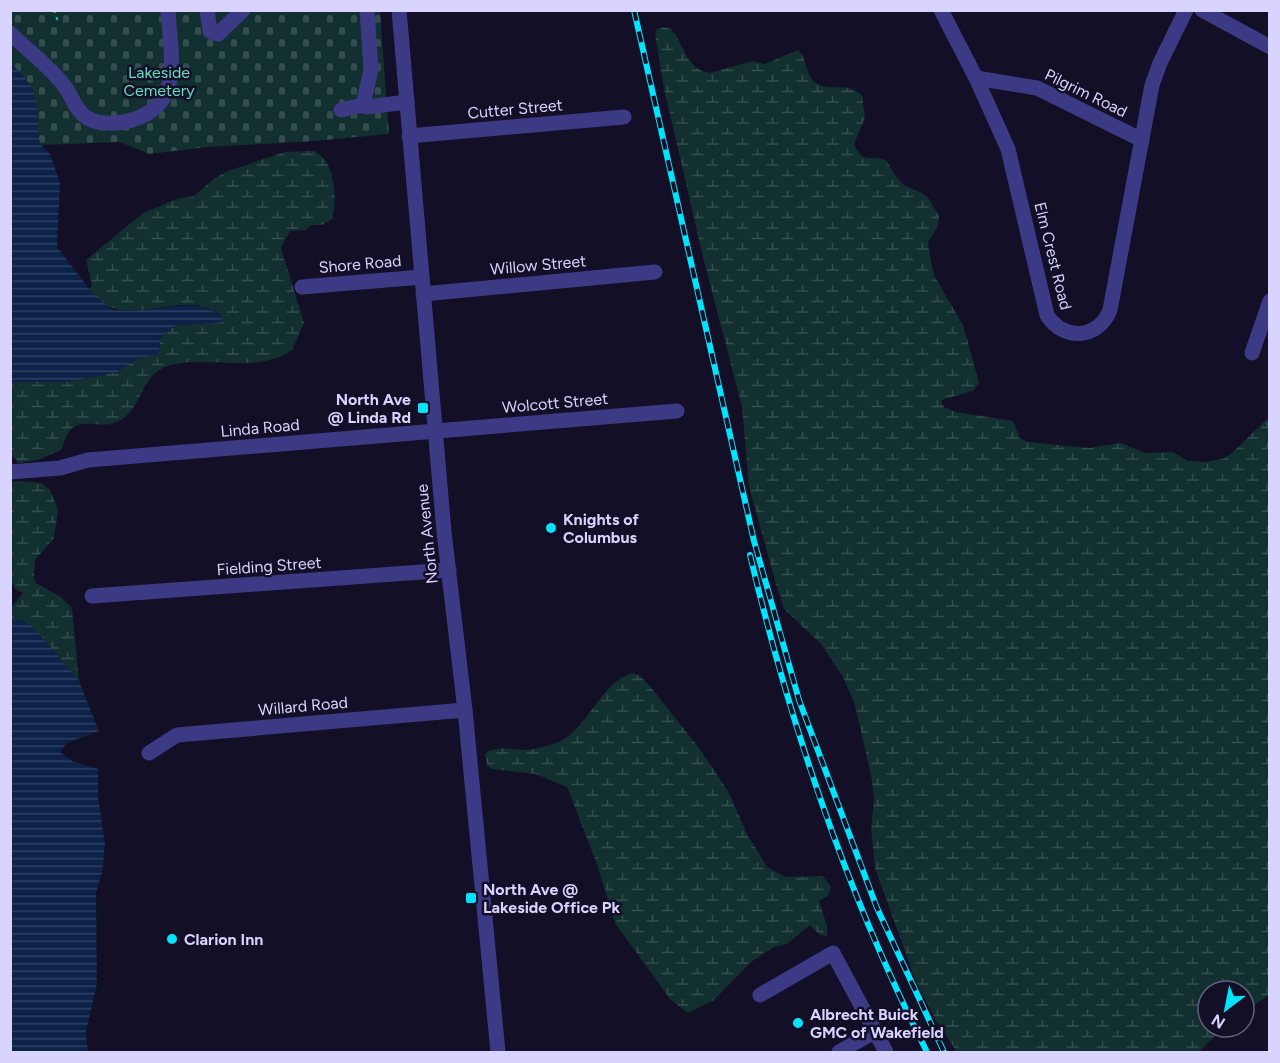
<svg xmlns="http://www.w3.org/2000/svg" width="1280" height="1063" viewBox="0 0 1280 1063" font-family="Figtree,sans-serif">
<style>
.wetland{fill:url(#wetland-marsh)}
.cemetery{fill:url(#cemetery-stones)}
.water{fill:url(#water-rules)}
.lines{fill:none;stroke-linecap:round;stroke-linejoin:round}
.path{stroke:#2fb8b0;stroke-width:2;stroke-dasharray:3 4.5;stroke-linecap:butt}
.minor{stroke:#3d3a85;stroke-width:15}
.rail-casing{stroke:#00e5ff;stroke-width:6}
.rail{stroke:#130f26;stroke-width:4;stroke-dasharray:11;stroke-linecap:butt}
.poi-dot{fill:#00e5ff;stroke:#130f26;stroke-width:2}
.labels{text-anchor:middle;dominant-baseline:central;stroke-width:5;stroke-linejoin:round;paint-order:stroke}
.park-label{font-size:16px;fill:#5fe0c0;stroke:#130f26}
.street-label{font-size:16px;fill:#d9d4ff;stroke:#130f26}
.poi-label{font-size:16px;font-weight:bold;fill:#d9d4ff;stroke:#130f26;text-anchor:start}
</style>
<defs>
<pattern id="wetland-marsh" width="20" height="14" patternUnits="userSpaceOnUse" patternTransform="scale(1.5)"><rect width="20" height="14" fill="#12302f"/><path d="M1 5h8M5 5V1M11 12h8M15 12V8" fill="none" stroke="#344d4e"/></pattern>
<pattern id="cemetery-stones" width="16" height="16" patternUnits="userSpaceOnUse" patternTransform="scale(1.5)"><rect width="16" height="16" fill="#12302f"/><path d="M2 7V4a2 2 0 0 1 4 0v3zM10 15v-3a2 2 0 0 1 4 0v3z" fill="#344d4e"/></pattern>
<pattern id="water-rules" width="6" height="5" patternUnits="userSpaceOnUse" patternTransform="scale(1.5)"><rect width="6" height="5" fill="#0c2248"/><path d="M0 2.5h6" fill="none" stroke="#2f4163"/></pattern>
</defs>
<rect width="100%" height="100%" fill="#130f26"/>
<g class="wetland">
<path d="M 663,27 L 671,29 C 684,44 686,69 709,73 L 753,61 L 765,64 L 798,50 C 807,57 805,75 816,83 C 830,93 849,80 862,96 L 865,118 L 854,144 C 865,166 869,153 887,161 L 894,174 L 904,185 L 922,193 L 929,199 L 939,216 L 938,226 L 928,242 L 931,262 L 935,277 L 963,325 L 979,383 L 973,391 L 941,400 L 944,407 L 956,412 L 1013,421 L 1020,438 L 1027,442 L 1089,448 L 1121,443 L 1145,453 L 1173,452 L 1188,461 L 1206,462 L 1222,459 L 1232,453 L 1269,417 L 1269,995 L 1244,1012 L 1244,991 L 1208,991 L 1208,1027 L 1224,1027 L 1199,1052 L 957,1052 L 935,1019 L 915,979 L 875,868 L 871,828 L 874,799 L 871,774 L 854,702 L 843,677 L 821,644 L 784,609 L 776,584 L 749,487 L 742,407 L 702,253 L 663,84 L 655,34 L 657,29 Z"/>
<path d="M 313,151 C 335,158 338,200 332,219 L 322,225 L 311,225 L 306,230 L 290,231 L 281,248 L 304,323 L 292,350 C 256,376 205,353 165,367 C 139,377 142,414 114,423 C 100,428 81,418 70,430 C 66,435 64,444 61,450 L 38,460 L 18,463 L 11,454 L 10,382 L 67,382 L 117,372 L 137,359 L 159,354 L 160,338 L 176,325 L 223,322 L 222,316 C 181,283 125,338 89,290 L 92,285 L 86,260 L 143,213 L 177,199 L 194,196 L 215,178 L 228,171 L 285,152 Z"/>
<path d="M 18,481 L 42,483 L 50,490 L 58,510 L 54,538 L 35,560 L 34,578 L 36,583 L 61,597 L 72,608 L 79,681 C 60,667 36,615 11,622 L 11,608 L 23,593 L 15,589 L 11,581 L 11,482 Z"/>
<path d="M 632,673 L 640,676 L 649,685 L 699,748 L 728,791 L 747,834 L 767,867 L 786,877 L 823,876 L 831,887 L 828,896 L 819,901 L 827,926 L 827,936 L 820,935 L 810,925 L 787,944 L 774,947 L 751,962 L 714,1000 L 688,1013 L 670,999 L 615,923 L 597,864 L 567,787 L 536,774 L 491,769 L 487,765 L 485,754 C 498,744 514,751 529,750 C 539,748 556,744 564,739 C 591,722 601,683 632,673 Z"/>
</g>
<path class="cemetery" d="M 11,11 L 380,11 L 389,134 L 315,141 L 208,147 L 149,154 L 120,142 L 40,145 C 34,107 43,92 11,64 Z"/>
<g class="water">
<path d="M 11,64 C 45,94 34,105 40,144 L 50,154 L 60,183 L 57,247 L 94,295 L 113,310 L 130,311 L 189,305 L 208,308 L 222,316 L 223,322 L 176,325 L 160,338 L 159,354 L 137,359 L 117,372 L 67,382 L 11,382 Z"/>
<path d="M 17,620 L 24,621 L 33,627 L 79,681 L 99,731 L 67,743 L 60,752 L 72,761 L 98,769 L 98,797 L 105,844 L 102,873 L 96,893 L 97,983 L 86,1032 L 88,1052 L 11,1052 L 10,622 Z"/>
</g>
<g class="lines">
<path class="path" d="M 54,10 L 58,22"/>
<g class="minor">
<path d="M 207,10 L 210,31 L 218,34 L 243,10"/>
<path d="M 367,10 L 371,70 L 363,105 L 367,107 L 407,102"/>
<path d="M 399,10 L 444,532 L 465,710 L 498,1052"/>
<path d="M 941,10 L 976,78 L 1008,149 L 1047,315 C 1063,341 1098,340 1110,310 L 1152,85 L 1160,63 L 1186,10"/>
<path d="M 1202,10 L 1270,47"/>
<path d="M 10,33 C 28,51 51,67 66,88 C 73,99 76,111 87,118 C 99,125 119,124 132,120 C 185,104 170,53 168,10"/>
<path d="M 976,78 L 1037,88 L 1142,140"/>
<path d="M 341,110 L 363,105"/>
<path d="M 409,136 L 624,117"/>
<path d="M 302,287 L 422,277"/>
<path d="M 423,294 L 655,272"/>
<path d="M 1252,353 L 1270,301"/>
<path d="M 10,472 L 60,468 L 88,460 L 677,411"/>
<path d="M 92,596 L 449,570"/>
<path d="M 149,753 L 177,735 L 465,710"/>
<path d="M 760,995 L 833,953 L 886,1052"/>
<path d="M 839,1052 L 874,1032"/>
</g>
<g class="rail-casing">
<g id="rail">
<path d="M 634,10 L 754,541 L 799,700 L 877,908 L 944,1052"/>
<path d="M 750,555 C 791,728 847,894 927,1052"/>
</g>
</g>
<use href="#rail" class="rail"/>
</g>
<g class="poi-dot">
<rect x="417" y="402" width="12" height="12" rx="3"/>
<circle cx="551" cy="528" r="6"/>
<rect x="465" y="892" width="12" height="12" rx="3"/>
<circle cx="172" cy="939" r="6"/>
<circle cx="798" cy="1023" r="6"/>
</g>
<g class="labels">
<g class="park-label">
<text x="159" y="72">Lakeside<tspan x="159" dy="18">Cemetery</tspan></text>
</g>
<g class="street-label">
<text transform="translate(1086 93) rotate(26)">Pilgrim Road</text>
<text transform="translate(515 109) rotate(-5)">Cutter Street</text>
<text transform="translate(1053 256) rotate(76)">Elm Crest Road</text>
<text transform="translate(360 264) rotate(-5)">Shore Road</text>
<text transform="translate(538 265) rotate(-5)">Willow Street</text>
<text transform="translate(555 403) rotate(-5)">Wolcott Street</text>
<text transform="translate(260 428) rotate(-5)">Linda Road</text>
<text transform="translate(427 534) rotate(-96)">North Avenue</text>
<text transform="translate(269 566) rotate(-4)">Fielding Street</text>
<text transform="translate(303 706) rotate(-5)">Willard Road</text>
</g>
<g class="poi-label">
<text x="411" y="399" text-anchor="end">North Ave<tspan x="411" dy="18">@ Linda Rd</tspan></text>
<text x="563" y="519">Knights of<tspan x="563" dy="18">Columbus</tspan></text>
<text x="483" y="889">North Ave @<tspan x="483" dy="18">Lakeside Office Pk</tspan></text>
<text x="184" y="939">Clarion Inn</text>
<text x="810" y="1014">Albrecht Buick<tspan x="810" dy="18">GMC of Wakefield</tspan></text>
</g>
</g>
<rect width="1280" height="1063" fill="none" stroke="#d9d4ff" stroke-width="24"/>
<g transform="translate(1226 1009) rotate(212)"><circle r="28" fill="#130f26" stroke="#625e7d" stroke-width="1.5"/>
<path d="M0-4.5L10 22L0 15L-10 22Z" fill="#00e5ff"/>
<text y="-9" font-size="16" font-weight="bold" text-anchor="middle" fill="#d9d4ff">N</text>
</g>
</svg>
